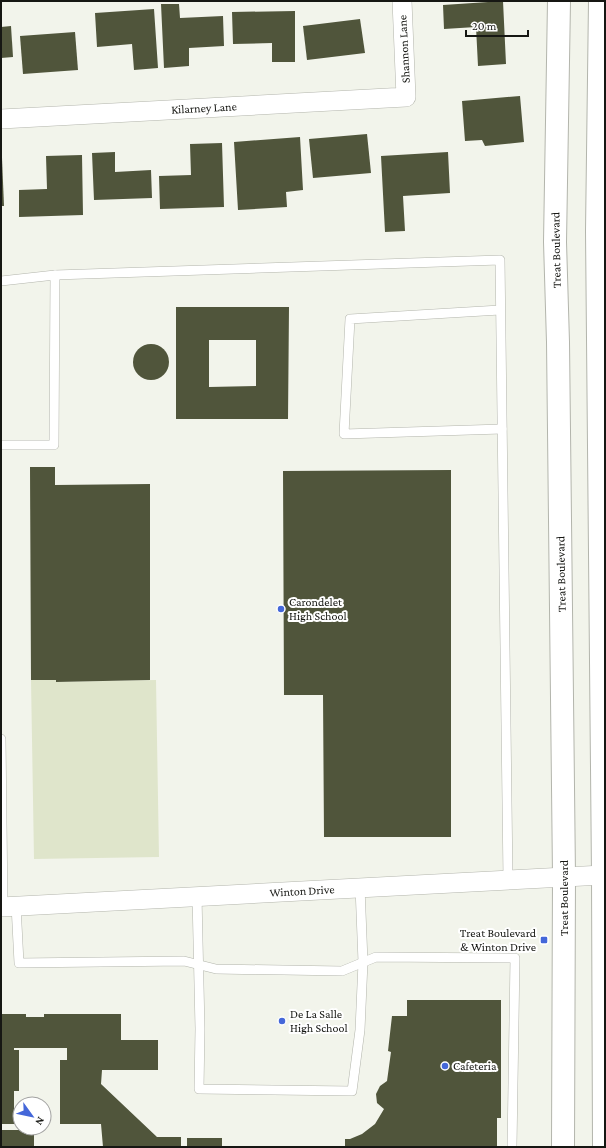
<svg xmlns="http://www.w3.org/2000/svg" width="606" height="1148" viewBox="0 0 606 1148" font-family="'Crimson Pro',serif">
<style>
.green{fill:#dfe5cb}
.building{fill:#50553b;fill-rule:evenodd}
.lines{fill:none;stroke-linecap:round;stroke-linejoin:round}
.service-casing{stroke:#b3b5ac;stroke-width:10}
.minor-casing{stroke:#b3b5ac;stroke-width:20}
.secondary-casing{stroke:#b3b5ac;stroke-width:24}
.service{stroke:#fff;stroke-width:9}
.minor{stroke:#fff;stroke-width:19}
.secondary{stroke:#fff;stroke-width:22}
.poi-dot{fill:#4467d9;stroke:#fff;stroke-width:1.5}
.labels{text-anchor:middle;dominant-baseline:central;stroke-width:4;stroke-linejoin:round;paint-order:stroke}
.street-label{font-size:12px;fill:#161713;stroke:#fff}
.poi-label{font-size:12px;fill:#161713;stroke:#fff;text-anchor:start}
</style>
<rect width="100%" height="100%" fill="#f2f4eb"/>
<path class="green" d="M 31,680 L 56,680 L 57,682 L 156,680 L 159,857 L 34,859 Z"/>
<g class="building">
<path d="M 503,1 L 506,64 L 478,66 L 476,27 L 444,29 L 443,5 Z"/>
<path d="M 161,4 L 179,4 L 180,18 L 223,16 L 224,46 L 189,48 L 189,66 L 164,68 Z"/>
<path d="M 154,9 L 158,68 L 134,70 L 132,44 L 97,47 L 95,13 Z"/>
<path d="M 295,11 L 295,62 L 272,62 L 272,43 L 233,44 L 232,12 Z"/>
<path d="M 360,19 L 365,53 L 307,60 L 303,26 Z"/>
<path d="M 11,26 L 13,57 L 1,58 L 1,27 Z"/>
<path d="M 75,32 L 78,70 L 23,74 L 20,36 Z"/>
<path d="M 520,96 L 524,142 L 485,146 L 482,140 L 465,141 L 462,101 Z"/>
<path d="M 367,134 L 371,173 L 313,178 L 309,139 Z"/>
<path d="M 300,137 L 303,190 L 286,192 L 287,207 L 238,210 L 234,142 Z"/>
<path d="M 222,143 L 224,207 L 160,209 L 159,176 L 191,175 L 190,144 Z"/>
<path d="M 115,152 L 115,172 L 151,170 L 152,198 L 94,200 L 92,153 Z"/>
<path d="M 448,152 L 450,193 L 403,196 L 405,231 L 385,232 L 381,156 Z"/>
<path d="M 82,155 L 83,215 L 19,217 L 19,190 L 47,189 L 46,156 Z"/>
<path d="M 1,158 L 2,158 L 4,206 L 1,206 Z"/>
<path d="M 176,307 L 289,307 L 288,419 L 176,419 ZM 209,340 L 256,340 L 256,386 L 209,387 Z"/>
<circle cx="151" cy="362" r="18"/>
<path d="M 30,467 L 55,467 L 55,485 L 150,484 L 150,680 L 56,682 L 56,680 L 31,680 Z"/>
<path d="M 451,470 L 451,837 L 324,837 L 323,695 L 284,695 L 283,471 Z"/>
<path d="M 407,1000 L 501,1000 L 501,1118 L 497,1118 L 497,1147 L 345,1147 L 345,1139 L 350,1139 L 362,1134 L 375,1124 L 384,1109 L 377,1103 L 376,1094 L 380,1086 L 387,1081 L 391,1052 L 388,1051 L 392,1016 L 407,1016 Z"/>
<path d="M 1,1014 L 26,1014 L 26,1017 L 44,1017 L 44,1014 L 121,1014 L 121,1040 L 158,1040 L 158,1070 L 102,1070 L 101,1084 L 157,1137 L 181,1137 L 181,1147 L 103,1147 L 101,1124 L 60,1124 L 60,1060 L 67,1060 L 67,1048 L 14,1048 L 14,1050 L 19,1050 L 19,1091 L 14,1091 L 14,1124 L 1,1124 Z"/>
<rect x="1" y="1130" width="33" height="17"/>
<rect x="187" y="1138" width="35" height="9"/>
</g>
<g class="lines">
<g class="service-casing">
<g id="service">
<path d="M 55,275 L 500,260 L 508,879"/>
<path d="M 1,281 L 55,275 L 54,445 L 1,445"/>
<path d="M 500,310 L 350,319 L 344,434 L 502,429"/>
<path d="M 1,739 L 3,906"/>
<path d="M 197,896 L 200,1029 L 199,1089 L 352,1091 L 360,1030 L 363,962 L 360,887"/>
<path d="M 16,905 L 19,963 L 184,961 L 216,969 L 342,971 L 376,957 L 515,958 L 512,1147"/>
</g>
</g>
<g class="minor-casing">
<g id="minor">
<path d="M 1,119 L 406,97 L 402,1"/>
<path d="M 1,907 L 603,875"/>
</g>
</g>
<g class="secondary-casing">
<g id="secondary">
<path d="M 559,1 L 555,242 L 558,342 L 564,876 L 563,1147"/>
<path d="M 600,1 L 597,231 L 603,875 L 604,1147"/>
</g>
</g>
<use href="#service" class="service"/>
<use href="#minor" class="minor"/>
<use href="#secondary" class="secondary"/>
</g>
<g class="poi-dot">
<circle cx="281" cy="609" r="4"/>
<rect x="540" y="936" width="8" height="8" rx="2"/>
<circle cx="282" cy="1021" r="4"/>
<circle cx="445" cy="1066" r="4"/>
</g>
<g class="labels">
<g class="street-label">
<text transform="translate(404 49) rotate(-93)">Shannon Lane</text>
<text transform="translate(204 108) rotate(-3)">Kilarney Lane</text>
<text transform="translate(556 250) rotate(-91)">Treat Boulevard</text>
<text transform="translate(561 574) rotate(-91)">Treat Boulevard</text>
<text transform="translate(302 891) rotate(-3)">Winton Drive</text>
<text transform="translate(564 898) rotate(-90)">Treat Boulevard</text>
</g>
<g class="poi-label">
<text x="289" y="602">Carondelet<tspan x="289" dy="14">High School</tspan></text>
<text x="536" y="933" text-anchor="end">Treat Boulevard<tspan x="536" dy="14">&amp; Winton Drive</tspan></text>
<text x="290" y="1014">De La Salle<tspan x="290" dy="14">High School</tspan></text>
<text x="453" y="1066">Cafeteria</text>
</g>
</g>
<rect width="606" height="1148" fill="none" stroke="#161713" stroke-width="4"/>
<g transform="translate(32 1116) rotate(123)"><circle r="19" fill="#ffffff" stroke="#a2a2a1"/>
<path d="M0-3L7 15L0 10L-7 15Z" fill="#4467d9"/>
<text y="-6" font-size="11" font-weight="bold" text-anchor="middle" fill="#161713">N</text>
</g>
<path d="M466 30v6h62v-6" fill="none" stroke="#161713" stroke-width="2"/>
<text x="472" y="30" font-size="12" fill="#161713" stroke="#ffffff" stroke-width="3" paint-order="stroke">20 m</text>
</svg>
